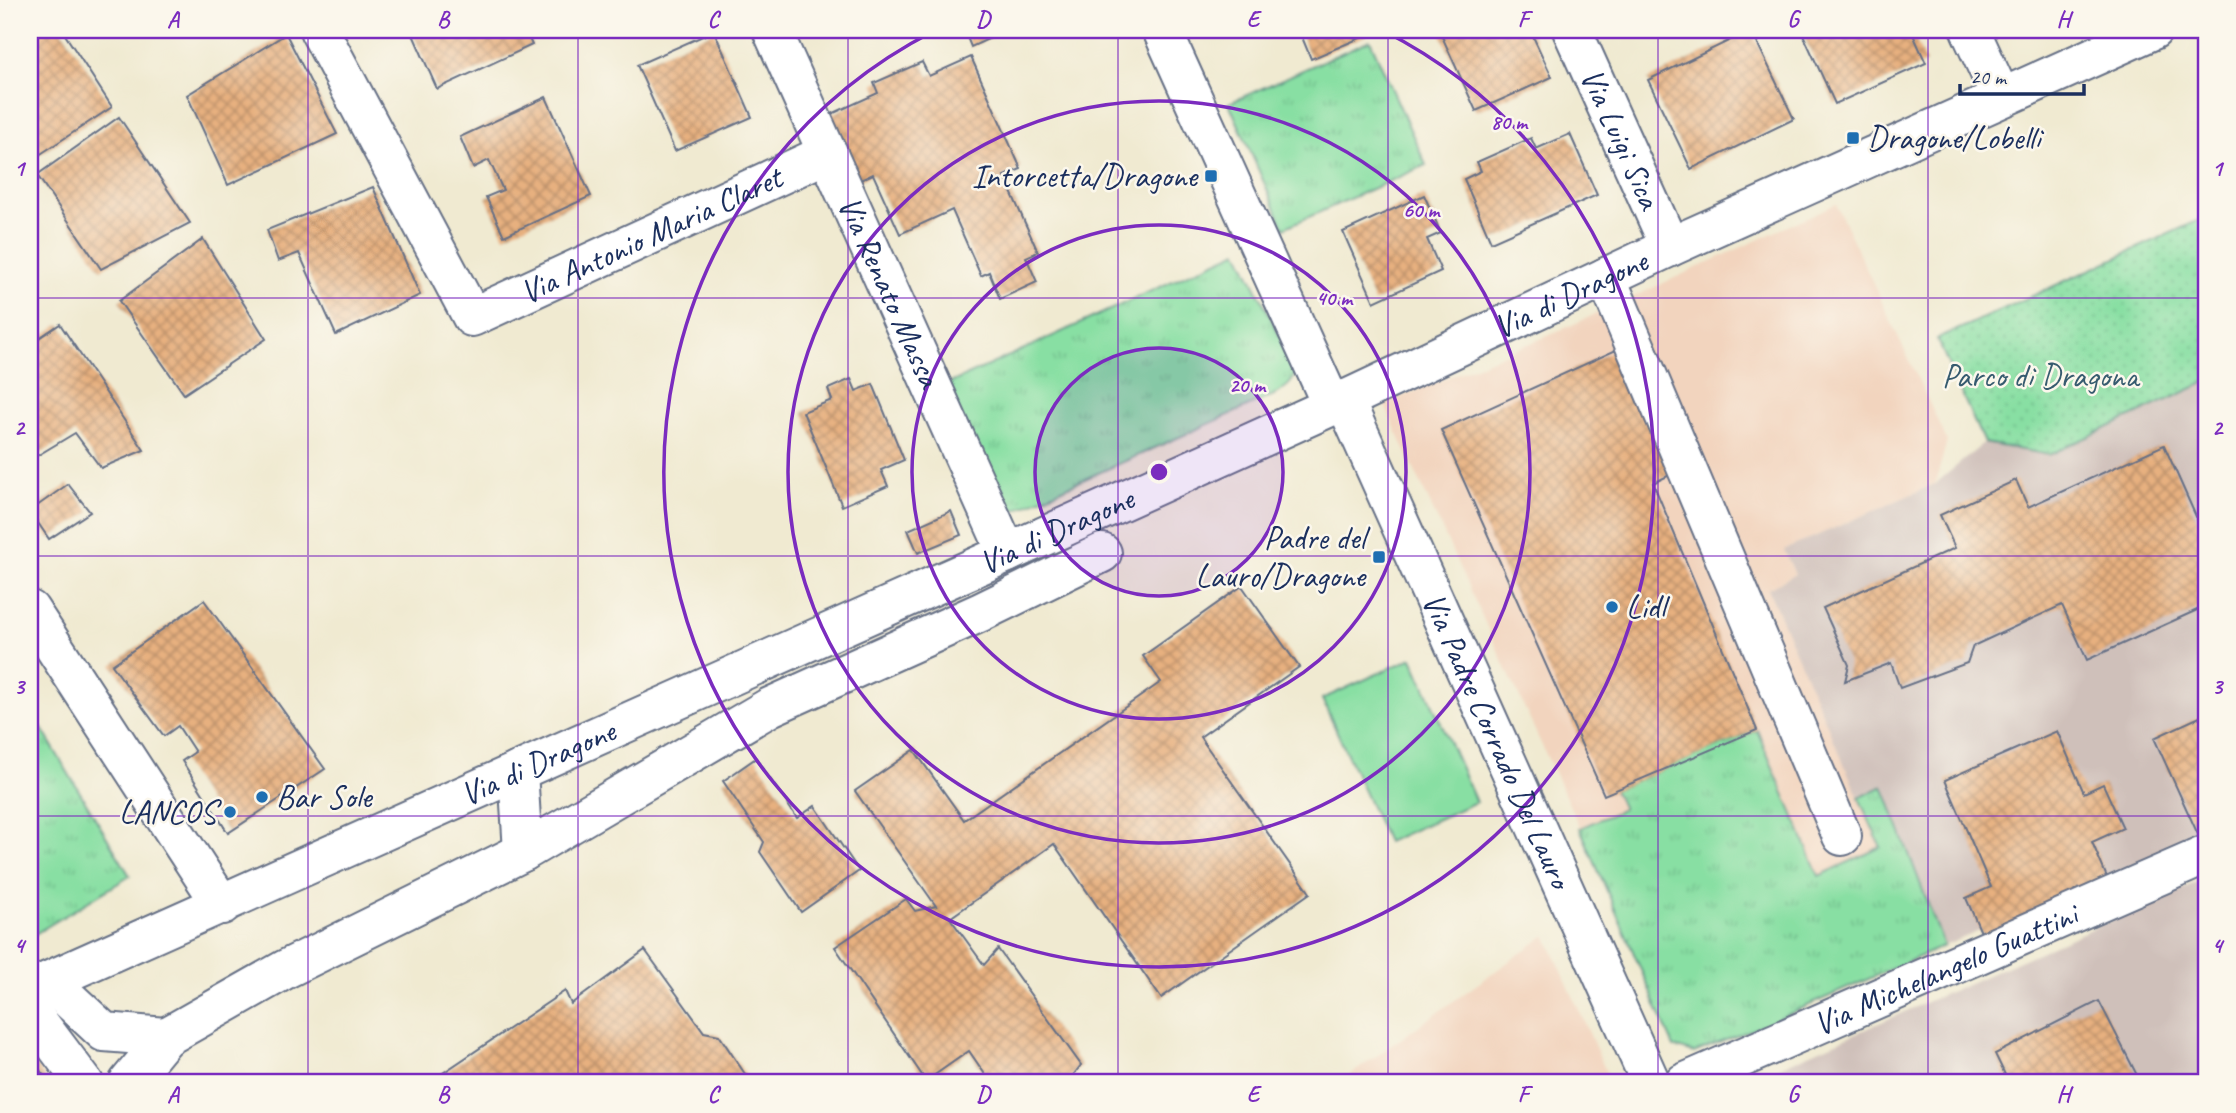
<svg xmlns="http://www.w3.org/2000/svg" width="2236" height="1113" viewBox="0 0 2236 1113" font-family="Caveat,sans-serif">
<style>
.built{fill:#f2d4be}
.industrial{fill:#cfc0ba}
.grass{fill:url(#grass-tufts);stroke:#528780;stroke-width:2}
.park{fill:url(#park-dots);stroke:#528780;stroke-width:2}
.pitch{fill:#88dfa3;stroke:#528780;stroke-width:2}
.building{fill:url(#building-cross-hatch)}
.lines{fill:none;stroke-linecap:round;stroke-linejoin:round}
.minor-casing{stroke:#667086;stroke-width:42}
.minor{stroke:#fff;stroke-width:38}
.grid{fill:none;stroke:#7b2cbf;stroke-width:2;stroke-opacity:0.55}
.ring{fill:none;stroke:#7b2cbf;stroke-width:3.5}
.poi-dot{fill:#1f6fb2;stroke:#fbf7ec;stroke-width:2.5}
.labels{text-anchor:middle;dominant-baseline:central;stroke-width:5;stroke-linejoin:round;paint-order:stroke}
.street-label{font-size:33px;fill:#1b2f5e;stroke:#fbf7ec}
.poi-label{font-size:33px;fill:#1b2f5e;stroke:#fbf7ec;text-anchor:start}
.park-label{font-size:33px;fill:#365b6f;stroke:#fbf7ec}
.centre{fill:#7b2cbf;stroke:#fbf7ec;stroke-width:3.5}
.ring-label{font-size:21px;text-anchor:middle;font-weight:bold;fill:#7b2cbf;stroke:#fbf7ec;stroke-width:5;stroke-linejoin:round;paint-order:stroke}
.neatline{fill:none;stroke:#7b2cbf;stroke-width:2.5}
.grid-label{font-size:23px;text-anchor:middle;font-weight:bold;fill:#7b2cbf}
</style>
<defs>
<pattern id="grass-tufts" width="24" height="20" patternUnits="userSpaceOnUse" patternTransform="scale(1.75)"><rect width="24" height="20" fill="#88dfa3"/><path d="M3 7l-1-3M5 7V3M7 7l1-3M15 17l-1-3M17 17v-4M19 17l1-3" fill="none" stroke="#75c08f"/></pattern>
<pattern id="park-dots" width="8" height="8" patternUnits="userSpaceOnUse" patternTransform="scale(1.75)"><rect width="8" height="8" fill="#88dfa3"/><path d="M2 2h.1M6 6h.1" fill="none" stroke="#75c08f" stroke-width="1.8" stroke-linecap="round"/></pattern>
<pattern id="building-cross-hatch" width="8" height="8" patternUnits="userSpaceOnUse" patternTransform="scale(1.75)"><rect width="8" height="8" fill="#e7b07f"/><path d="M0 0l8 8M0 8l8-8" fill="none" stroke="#ba906b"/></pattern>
</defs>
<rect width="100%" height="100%" fill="#fbf7ec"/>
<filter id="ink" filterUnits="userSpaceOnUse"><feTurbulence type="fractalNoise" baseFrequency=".0143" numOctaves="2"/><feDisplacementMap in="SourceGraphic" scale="14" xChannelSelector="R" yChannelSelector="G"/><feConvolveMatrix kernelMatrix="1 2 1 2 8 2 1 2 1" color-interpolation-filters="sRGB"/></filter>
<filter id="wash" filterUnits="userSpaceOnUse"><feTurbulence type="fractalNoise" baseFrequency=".00686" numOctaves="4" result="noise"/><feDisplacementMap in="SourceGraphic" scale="28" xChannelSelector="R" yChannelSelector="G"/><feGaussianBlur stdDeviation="1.57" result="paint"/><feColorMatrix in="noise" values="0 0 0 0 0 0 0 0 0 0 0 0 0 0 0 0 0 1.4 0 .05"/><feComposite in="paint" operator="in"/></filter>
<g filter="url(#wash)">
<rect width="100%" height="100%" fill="#f0ead1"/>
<g class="built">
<path d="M 1836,204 L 1947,441 L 1935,484 L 1784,550 L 1795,574 L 1768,589 L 1882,847 L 1818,876 L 1614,790 L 1623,808 L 1580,828 L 1384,404 L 1548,336 Z"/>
<path d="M 1546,935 L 1611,1083 L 1339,1083 Z"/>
</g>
<g class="industrial">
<path d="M 2206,382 L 2206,835 L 1944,946 L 1883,787 L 1859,798 L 1768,589 L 1795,574 L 1784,550 L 1935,484 L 1984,443 L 2049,455 Z"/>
<path d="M 2206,878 L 2206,1083 L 1744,1083 Z"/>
</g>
<g class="grass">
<path d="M 1370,40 L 1426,165 L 1284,228 L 1229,103 Z"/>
<path d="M 1238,251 L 1296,369 C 1294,383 1286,388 1274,395 L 1015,510 L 1009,510 L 1005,507 L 946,385 Z"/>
<path d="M 30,709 L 130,876 L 30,937 Z"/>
<path d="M 1757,730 L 1819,876 L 1881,847 L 1859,798 L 1883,786 L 1944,946 L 1766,1024 L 1694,1053 L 1674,1047 L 1580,828 L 1623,809 L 1614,790 Z"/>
</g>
<path class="park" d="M 2206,217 L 2206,382 L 2049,455 L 1984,443 L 1937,339 Z"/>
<path class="pitch" d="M 1412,658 L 1476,802 L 1387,842 L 1322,699 Z"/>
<g id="blocks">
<g class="building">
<path d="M 30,30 L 62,30 L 112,107 L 30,161 Z"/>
<path d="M 411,30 L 525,30 L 532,45 L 437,89 Z"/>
<path d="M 964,30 L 1008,30 L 971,47 Z"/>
<path d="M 1299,30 L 1379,30 L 1311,59 Z"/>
<path d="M 1439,30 L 1530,30 L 1552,77 L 1476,111 Z"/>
<path d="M 1751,30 L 1794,119 L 1691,169 L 1648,80 Z"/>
<path d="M 1801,30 L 1911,30 L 1926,63 L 1835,104 Z"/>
<path d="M 714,31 L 752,117 L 675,151 L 637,65 Z"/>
<path d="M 286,34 L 337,134 L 228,185 L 187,95 Z"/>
<path d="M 971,57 L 1021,169 L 1004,176 L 1038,252 L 1026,257 L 1037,282 L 1000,299 L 989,272 L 981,276 L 952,210 L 900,234 L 873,174 L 854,183 L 825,117 L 878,93 L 874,83 L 922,62 L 929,76 Z"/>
<path d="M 546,97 L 591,196 L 504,236 L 486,197 L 503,190 L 489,160 L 473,168 L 460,137 Z"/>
<path d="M 119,117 L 190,223 L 101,269 L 37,175 Z"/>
<path d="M 1570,134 L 1597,195 L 1491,242 L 1464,179 L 1481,171 L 1477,162 L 1531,138 L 1536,149 Z"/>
<path d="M 373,187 L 420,295 L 336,335 L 299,253 L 278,261 L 267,230 Z"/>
<path d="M 1424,195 L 1441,233 L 1427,239 L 1441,271 L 1374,302 L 1343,232 Z"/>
<path d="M 203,239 L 266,339 L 184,394 L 119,301 Z"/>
<path d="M 60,324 L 144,450 L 101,468 L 75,433 L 30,460 L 30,344 Z"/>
<path d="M 1616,350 L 1672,474 L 1653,483 L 1757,730 L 1604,795 L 1441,430 Z"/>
<path d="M 851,379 L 856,391 L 873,384 L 904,460 L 881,470 L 888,486 L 842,506 L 803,412 L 832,400 L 828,389 Z"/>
<path d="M 2164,445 L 2206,539 L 2206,606 L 2087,660 L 2062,605 L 1973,646 L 1967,663 L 1900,688 L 1891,663 L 1845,681 L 1849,665 L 1823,608 L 1955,548 L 1940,515 L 2016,480 L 2028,507 Z"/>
<path d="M 68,484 L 90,512 L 49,539 L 30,511 Z"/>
<path d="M 951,511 L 961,535 L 918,553 L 908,530 Z"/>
<path d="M 1242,586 L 1299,667 L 1200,737 L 1310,893 L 1161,998 L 1054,844 L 950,918 L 984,965 L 998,949 L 1081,1065 L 1068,1082 L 1069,1083 L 991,1083 L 969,1051 L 926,1081 L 835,947 L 906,899 L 915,911 L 936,906 L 855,791 L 914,750 L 964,820 L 1161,682 L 1143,656 Z"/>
<path d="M 204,600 L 325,769 L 228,833 L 182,761 L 195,752 L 178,726 L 164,736 L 112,665 Z"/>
<path d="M 2206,714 L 2206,836 L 2200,839 L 2154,738 Z"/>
<path d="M 2057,731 L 2084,793 L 2103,784 L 2123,828 L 2092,842 L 2109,882 L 1983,937 L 1966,898 L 1991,887 L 1945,780 Z"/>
<path d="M 756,758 L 797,818 L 815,806 L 859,871 L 801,912 L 760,852 L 764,842 L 723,781 Z"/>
<path d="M 645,950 L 704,1032 L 719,1035 L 751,1083 L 428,1083 L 565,991 L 571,1004 Z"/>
<path d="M 2099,1001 L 2141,1083 L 2009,1083 L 1995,1054 Z"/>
<path d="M 30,1056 L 49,1083 L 30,1083 Z"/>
</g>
</g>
</g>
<g filter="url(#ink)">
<use href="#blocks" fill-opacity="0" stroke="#667086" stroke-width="2"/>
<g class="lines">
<g class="minor-casing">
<g id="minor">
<path id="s1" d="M 319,30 L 472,317 L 828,153"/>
<path id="s2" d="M 772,30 L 1007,553"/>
<path d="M 1162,30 L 1332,406"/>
<path id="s3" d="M 1572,30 L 1670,247"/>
<path d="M 1970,30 L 2001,97"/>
<path d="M 1606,277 L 1842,836"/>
<path id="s4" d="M 1344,399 L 1651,1083"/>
<path d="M 30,610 L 222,905"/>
<path d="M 518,771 L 523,852"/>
<path d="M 49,981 L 104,1032 L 166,1037"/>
<path id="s5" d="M 30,989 L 1007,553 L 1332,406 L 1670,247 L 2153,30"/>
<path d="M 30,1011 L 84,1083"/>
<path d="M 128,1083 L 166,1037 L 286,969 L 523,852 L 770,707 L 981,612 L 1102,553"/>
<path id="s6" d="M 1684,1083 L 2206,855"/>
</g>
</g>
<use href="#minor" class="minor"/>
</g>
</g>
<path class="grid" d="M 308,30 L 308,1083M 578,30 L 578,1083M 848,30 L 848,1083M 1118,30 L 1118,1083M 1388,30 L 1388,1083M 1658,30 L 1658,1083M 1928,30 L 1928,1083M 30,298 L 2206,298M 30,556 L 2206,556M 30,816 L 2206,816"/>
<circle cx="1159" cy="472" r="124" fill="#7b2cbf" fill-opacity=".12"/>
<g class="ring">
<circle cx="1159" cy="472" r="124"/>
<circle cx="1159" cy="472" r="247"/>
<circle cx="1159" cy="472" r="371"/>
<path d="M1384 31A495 495 0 1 1 934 31"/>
</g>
<g class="poi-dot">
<rect x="1846" y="131" width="14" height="14" rx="3.5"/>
<rect x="1204" y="169" width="14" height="14" rx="3.5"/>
<rect x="1372" y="550" width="14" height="14" rx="3.5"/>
<circle cx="1612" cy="607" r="7"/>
<circle cx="262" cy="797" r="7"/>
<circle cx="230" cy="812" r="7"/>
</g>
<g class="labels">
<g class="street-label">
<text stroke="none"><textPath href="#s3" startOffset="119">Via Luigi Sica</textPath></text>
<text stroke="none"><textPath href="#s1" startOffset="522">Via Antonio Maria Claret</textPath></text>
<text stroke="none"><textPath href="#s2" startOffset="287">Via Renato Massa</textPath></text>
<text stroke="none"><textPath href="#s5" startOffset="1690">Via di Dragone</textPath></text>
<text stroke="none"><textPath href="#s5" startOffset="1124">Via di Dragone</textPath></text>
<text stroke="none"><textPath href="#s4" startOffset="374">Via Padre Corrado Del Lauro</textPath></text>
<text stroke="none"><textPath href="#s5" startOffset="556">Via di Dragone</textPath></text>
<text stroke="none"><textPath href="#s6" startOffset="285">Via Michelangelo Guattini</textPath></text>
</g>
<g class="poi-label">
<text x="1867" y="138">Dragone/Lobelli</text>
<text x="1197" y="176" text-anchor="end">Intorcetta/Dragone</text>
<text x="1365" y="538" text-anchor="end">Padre del<tspan x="1365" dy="38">Lauro/Dragone</tspan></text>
<text x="1626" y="607">Lidl</text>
<text x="276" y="797">Bar Sole</text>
<text x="216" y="812" text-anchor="end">LANCOS</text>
</g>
<g class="park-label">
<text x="2040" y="376">Parco di Dragona</text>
</g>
</g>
<circle cx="1159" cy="472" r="10" class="centre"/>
<g class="ring-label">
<text x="1509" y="129">80 m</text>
<text x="1421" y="217">60 m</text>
<text x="1334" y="305">40 m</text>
<text x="1247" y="392">20 m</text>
</g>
<rect width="2236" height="1113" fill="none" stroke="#fbf7ec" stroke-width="77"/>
<path d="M1960 84v10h124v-10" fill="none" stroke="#1b2f5e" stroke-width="3.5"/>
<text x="1970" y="84" font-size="21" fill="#1b2f5e" stroke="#fbf7ec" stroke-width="5" paint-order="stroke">20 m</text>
<rect x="38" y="38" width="2160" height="1036" class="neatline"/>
<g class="grid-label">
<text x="173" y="27">A</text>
<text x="443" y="27">B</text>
<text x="713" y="27">C</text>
<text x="983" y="27">D</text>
<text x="1253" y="27">E</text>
<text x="1523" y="27">F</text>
<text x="1793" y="27">G</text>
<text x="2063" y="27">H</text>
<text x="19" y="176">1</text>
<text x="2217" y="176">1</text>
<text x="19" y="435">2</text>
<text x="2217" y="435">2</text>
<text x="19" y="694">3</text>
<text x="2217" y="694">3</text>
<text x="19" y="953">4</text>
<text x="2217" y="953">4</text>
<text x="173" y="1102">A</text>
<text x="443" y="1102">B</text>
<text x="713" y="1102">C</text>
<text x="983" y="1102">D</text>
<text x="1253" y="1102">E</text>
<text x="1523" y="1102">F</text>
<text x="1793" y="1102">G</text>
<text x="2063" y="1102">H</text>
</g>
</svg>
